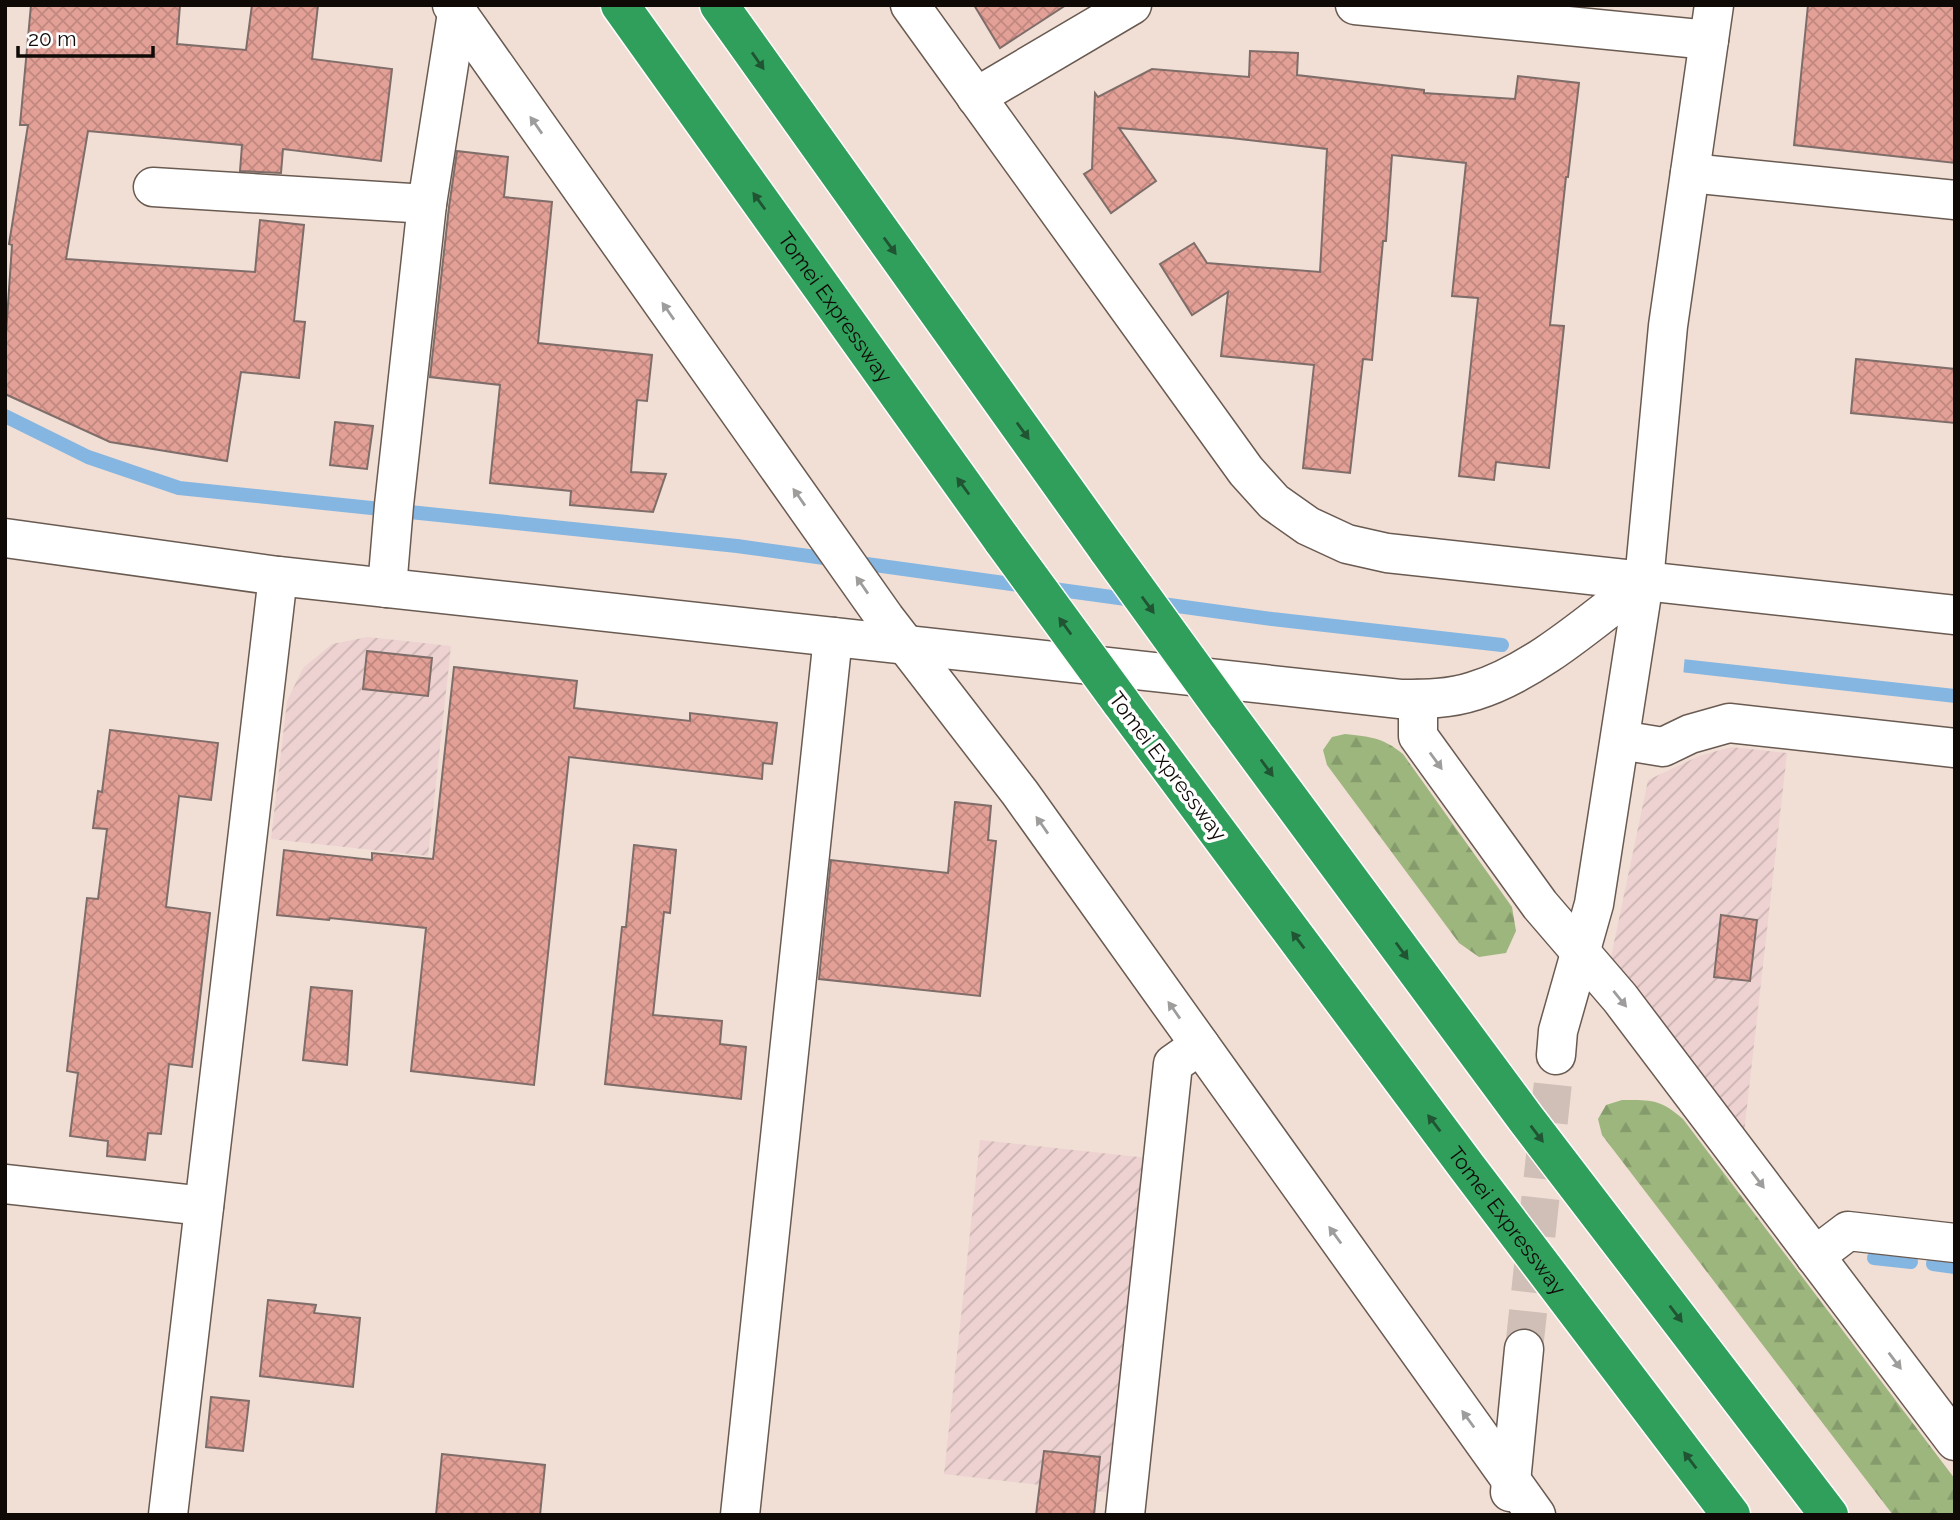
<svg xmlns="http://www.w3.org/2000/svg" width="1960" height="1520" viewBox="0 0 1960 1520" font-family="Raleway,sans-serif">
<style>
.industrial{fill:url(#industrial-furrows)}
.forest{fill:url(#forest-firs)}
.water{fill:#85b6e1}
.pier{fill:#f1dfd5}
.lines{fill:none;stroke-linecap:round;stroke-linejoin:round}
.stream{stroke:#85b6e1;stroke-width:14}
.building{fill:url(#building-cross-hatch);stroke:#7f6d6a;stroke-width:2}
.minor-tunnel{stroke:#cfbfb6;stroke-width:38;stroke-dasharray:38 19;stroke-linecap:butt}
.minor-casing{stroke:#6a5b52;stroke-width:41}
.highway-casing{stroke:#fff;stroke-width:41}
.minor{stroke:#fff;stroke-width:38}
.highway{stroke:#309f5c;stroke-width:38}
.highway-bridge-casing{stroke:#fff;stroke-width:41;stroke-linecap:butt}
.highway-bridge{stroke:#309f5c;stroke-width:38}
.oneway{fill:#205432}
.oneway2{fill:#9f9d9c}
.labels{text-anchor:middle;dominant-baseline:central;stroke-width:7;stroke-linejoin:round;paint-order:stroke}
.street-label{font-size:21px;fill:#100a07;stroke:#fff}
</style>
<defs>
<pattern id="industrial-furrows" width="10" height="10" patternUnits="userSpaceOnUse" patternTransform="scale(1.75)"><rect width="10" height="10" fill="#edd2d1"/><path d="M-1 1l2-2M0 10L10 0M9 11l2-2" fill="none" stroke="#cab3b2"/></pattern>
<pattern id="forest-firs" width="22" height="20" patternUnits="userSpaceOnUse" patternTransform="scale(1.75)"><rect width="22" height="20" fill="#9db67e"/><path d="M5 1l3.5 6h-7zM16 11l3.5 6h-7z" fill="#869b6b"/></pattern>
<pattern id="building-cross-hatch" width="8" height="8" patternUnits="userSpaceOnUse" patternTransform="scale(1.75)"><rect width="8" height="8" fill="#e2a096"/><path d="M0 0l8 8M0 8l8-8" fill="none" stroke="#c18880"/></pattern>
</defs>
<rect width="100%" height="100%" fill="#f1dfd5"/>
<g class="industrial">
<path d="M 368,637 L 451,646 L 428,856 L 271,839 L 287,701 L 303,668 L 332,644 Z"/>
<path d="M 1731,747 L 1787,753 L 1744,1133 L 1611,957 L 1648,780 L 1699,756 Z"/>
<path d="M 980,1140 L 1148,1158 L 1111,1493 L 944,1474 Z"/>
</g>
<g class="forest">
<path d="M 1345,734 C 1371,737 1382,737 1403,754 L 1512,907 L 1516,931 L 1506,953 L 1479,957 L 1459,943 L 1327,765 L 1323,750 L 1332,737 Z"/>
<path d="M 1622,1100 C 1652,1100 1660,1099 1683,1119 L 1955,1479 L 1955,1515 L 1893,1515 L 1602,1135 L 1598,1119 L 1606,1105 Z"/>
</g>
<path class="water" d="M 1484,637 L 1955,689 L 1955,703 L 1483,650 Z"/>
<path class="pier" d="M 1484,633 L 1685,655 L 1683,676 L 1482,653 L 1479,650 L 1481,636 Z"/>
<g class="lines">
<g class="stream">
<path d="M 5,416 L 88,457 L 179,488 L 737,546 L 1026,586"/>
<path d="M 1046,588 L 1272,619 L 1502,645"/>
<path d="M 1874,1258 L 1911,1262"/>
<path d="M 1933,1264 L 1955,1267"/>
</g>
</g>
<g class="building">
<path d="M 31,5 L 180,5 L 177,44 L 246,50 L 252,5 L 318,5 L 312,59 L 392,69 L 381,161 L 283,149 L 281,173 L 240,171 L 242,145 L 88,131 L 66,259 L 255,272 L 260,220 L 304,225 L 294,321 L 305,322 L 299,378 L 241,372 L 227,461 L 110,442 L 5,394 L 5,349 L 12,245 L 9,244 L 28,125 L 20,125 Z"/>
<path d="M 974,5 L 1066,5 L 1000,48 Z"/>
<path d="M 1808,5 L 1955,5 L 1955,163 L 1794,145 Z"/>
<path d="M 1250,51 L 1298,53 L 1297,75 L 1424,90 L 1424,93 L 1515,99 L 1518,76 L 1579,83 L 1568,177 L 1566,177 L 1550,325 L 1564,326 L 1549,468 L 1496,462 L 1494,480 L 1459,476 L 1478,298 L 1452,296 L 1466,163 L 1392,155 L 1386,241 L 1383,241 L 1372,360 L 1363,359 L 1350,473 L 1303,468 L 1314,365 L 1221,356 L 1228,292 L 1192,315 L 1160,264 L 1194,243 L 1207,263 L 1320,272 L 1327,149 L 1231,138 L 1119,128 L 1156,181 L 1111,213 L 1084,174 L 1092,169 L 1095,93 L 1098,97 L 1152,69 L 1249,77 Z"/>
<path d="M 457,151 L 508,157 L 504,197 L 552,202 L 538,343 L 652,355 L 647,401 L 637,400 L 631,472 L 666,474 L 653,512 L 570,505 L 571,491 L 490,483 L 500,385 L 430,377 L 449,207 Z"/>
<path d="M 1856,359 L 1955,369 L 1955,423 L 1851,413 Z"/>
<path d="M 335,422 L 373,426 L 367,469 L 330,465 Z"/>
<path d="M 367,651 L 432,658 L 428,696 L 363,689 Z"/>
<path d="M 454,667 L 577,681 L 574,708 L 690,721 L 690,713 L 777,723 L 772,764 L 763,763 L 762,779 L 569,757 L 534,1085 L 411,1071 L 426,928 L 330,918 L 329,920 L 277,915 L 284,850 L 372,860 L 372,853 L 433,859 Z"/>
<path d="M 110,730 L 218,743 L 211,800 L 179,796 L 166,907 L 210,913 L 192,1067 L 169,1064 L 161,1134 L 148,1133 L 145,1160 L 107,1156 L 108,1141 L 70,1136 L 78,1073 L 67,1071 L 87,898 L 98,899 L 107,829 L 93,828 L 98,791 L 102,792 Z"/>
<path d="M 955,802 L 991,806 L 988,840 L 996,841 L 980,996 L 819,979 L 831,860 L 948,873 Z"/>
<path d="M 634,845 L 676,850 L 670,913 L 664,912 L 653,1015 L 722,1021 L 720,1044 L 746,1047 L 741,1099 L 605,1084 L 622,927 L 626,927 Z"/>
<path d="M 1721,915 L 1757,920 L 1750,981 L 1714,977 Z"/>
<path d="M 311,987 L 352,991 L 347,1065 L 303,1060 Z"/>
<path d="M 268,1300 L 316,1305 L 314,1313 L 360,1318 L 353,1387 L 260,1376 Z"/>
<path d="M 211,1397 L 249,1401 L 243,1451 L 206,1447 Z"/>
<path d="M 1044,1451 L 1100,1457 L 1094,1515 L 1036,1515 Z"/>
<path d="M 442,1454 L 545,1465 L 540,1515 L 436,1515 Z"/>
</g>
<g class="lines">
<path class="minor-tunnel" d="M 1524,1349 L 1556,1055"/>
<g class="minor-casing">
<g id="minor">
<path d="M 452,5 L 885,618 L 1020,793 L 1536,1515"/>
<path d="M 910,5 L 1246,471 L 1274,502 L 1308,526 L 1347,544 L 1387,553 L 1955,615"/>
<path d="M 1355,5 L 1709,40"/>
<path d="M 976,97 L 1132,5"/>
<path d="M 1690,173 L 1955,200"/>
<path d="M 153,187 L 427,204"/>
<path d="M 5,538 L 278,576 L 1400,699 C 1425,699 1450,699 1474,691 C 1534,673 1594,619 1644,581"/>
<path d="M 387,588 L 394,505 L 427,204 L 457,13"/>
<path d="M 1418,699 L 1418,736 L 1540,905 L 1620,998 L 1955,1441"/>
<path d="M 1620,740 L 1663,747 L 1690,734 L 1729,723 L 1955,748"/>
<path d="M 1556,1055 L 1558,1031 L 1594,904 L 1644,581 L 1668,326 L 1714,5"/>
<path d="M 5,1184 L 204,1206"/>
<path d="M 1815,1256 L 1848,1231 L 1955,1243"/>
<path d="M 1510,1492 L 1524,1349"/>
<path d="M 168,1515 L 278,576"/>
<path d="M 740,1515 L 833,637"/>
<path d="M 1125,1515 L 1173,1064 L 1200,1045"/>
</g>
</g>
<g class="highway-casing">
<g id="highway">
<path id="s1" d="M 620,5 L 1003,541"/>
<path d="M 719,5 L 1108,550"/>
<path id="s2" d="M 1120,701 L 1467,1167 L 1731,1515"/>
<path d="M 1226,713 L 1526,1119 L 1829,1515"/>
</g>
</g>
<use href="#minor" class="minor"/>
<use href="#highway" class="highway"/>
<g class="highway-bridge-casing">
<g id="highway-bridge">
<path d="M 1003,541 L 1120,701"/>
<path d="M 1108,550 L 1226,713"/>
</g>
</g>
<use href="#highway-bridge" class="highway-bridge"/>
</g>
<defs><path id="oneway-solid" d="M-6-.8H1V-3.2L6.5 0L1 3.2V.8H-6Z" transform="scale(1.75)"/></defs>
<g class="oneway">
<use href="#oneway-solid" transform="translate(758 61) rotate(55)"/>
<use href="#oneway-solid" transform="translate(759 201) rotate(-126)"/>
<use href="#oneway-solid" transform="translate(890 246) rotate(54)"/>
<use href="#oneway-solid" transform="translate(1023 431) rotate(54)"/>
<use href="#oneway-solid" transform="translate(963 486) rotate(-126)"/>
<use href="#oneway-solid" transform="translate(1148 605) rotate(54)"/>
<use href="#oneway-solid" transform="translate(1065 626) rotate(-126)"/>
<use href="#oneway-solid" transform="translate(1267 768) rotate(54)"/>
<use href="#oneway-solid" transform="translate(1298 940) rotate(-127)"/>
<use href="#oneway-solid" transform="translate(1402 951) rotate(54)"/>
<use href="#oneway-solid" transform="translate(1434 1123) rotate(-127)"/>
<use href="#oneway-solid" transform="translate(1537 1134) rotate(53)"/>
<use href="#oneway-solid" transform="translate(1676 1314) rotate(53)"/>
<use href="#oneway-solid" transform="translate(1690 1460) rotate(-127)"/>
</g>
<g class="oneway2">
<use href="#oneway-solid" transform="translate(536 125) rotate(-125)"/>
<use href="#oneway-solid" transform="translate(668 311) rotate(-125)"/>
<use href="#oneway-solid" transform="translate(799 497) rotate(-125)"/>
<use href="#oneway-solid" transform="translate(862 585) rotate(-125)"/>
<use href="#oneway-solid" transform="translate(1436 761) rotate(54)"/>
<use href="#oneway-solid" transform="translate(1042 825) rotate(-125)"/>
<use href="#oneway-solid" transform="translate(1620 999) rotate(51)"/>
<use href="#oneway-solid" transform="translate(1174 1010) rotate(-125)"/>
<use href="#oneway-solid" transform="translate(1758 1180) rotate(53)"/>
<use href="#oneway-solid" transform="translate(1335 1235) rotate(-126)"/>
<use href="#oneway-solid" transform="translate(1895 1361) rotate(53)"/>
<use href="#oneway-solid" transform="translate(1468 1419) rotate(-126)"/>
</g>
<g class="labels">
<g class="street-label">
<text stroke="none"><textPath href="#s1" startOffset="371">Tomei Expressway</textPath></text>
<text transform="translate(1168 766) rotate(53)">Tomei Expressway</text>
<text stroke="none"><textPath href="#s2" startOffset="648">Tomei Expressway</textPath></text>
</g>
</g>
<rect width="1960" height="1520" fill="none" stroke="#100a07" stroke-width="14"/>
<path d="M18 46v10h135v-10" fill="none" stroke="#100a07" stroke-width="3.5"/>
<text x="28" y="46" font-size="21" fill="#100a07" stroke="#ffffff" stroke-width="5" paint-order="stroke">20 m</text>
</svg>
